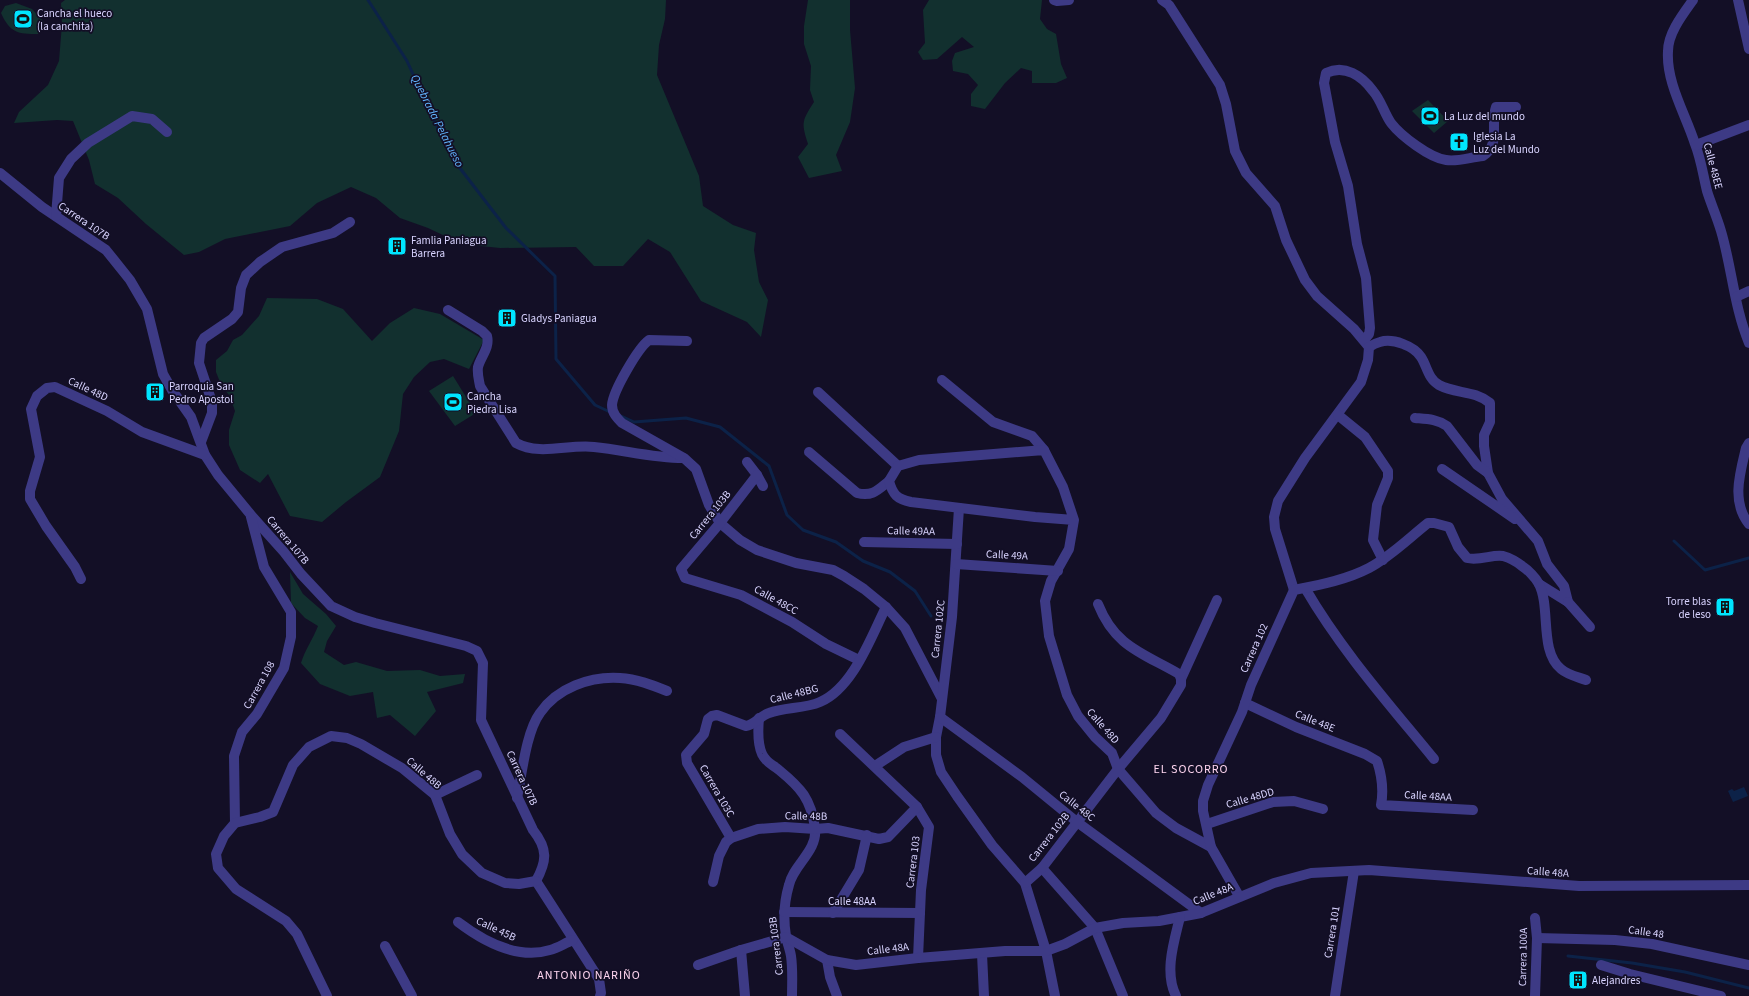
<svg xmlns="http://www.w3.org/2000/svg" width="1749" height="996" viewBox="0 0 1749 996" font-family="'Source Sans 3',sans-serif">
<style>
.green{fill:#12302f}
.water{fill:#0c2248}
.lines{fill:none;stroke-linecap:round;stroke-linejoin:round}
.stream{stroke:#0c2248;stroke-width:3}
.minor{stroke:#3d3a85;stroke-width:10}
.labels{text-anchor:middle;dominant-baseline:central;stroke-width:3.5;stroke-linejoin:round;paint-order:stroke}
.poi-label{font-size:11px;fill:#d9d4ff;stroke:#130f26;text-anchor:start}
.street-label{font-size:11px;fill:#d9d4ff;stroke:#130f26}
.water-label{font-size:12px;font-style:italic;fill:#62b6ff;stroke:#130f26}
.neighbourhood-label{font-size:12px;letter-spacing:1px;fill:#ffd6f0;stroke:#130f26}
</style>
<rect width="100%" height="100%" fill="#130f26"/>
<g class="green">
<path d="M 65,0 L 666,0 L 665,19 L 659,45 L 657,75 L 699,176 L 703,206 L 733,225 L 756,233 L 754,250 L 759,282 L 768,300 L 761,337 L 747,322 L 701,301 L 670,252 L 648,239 L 623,266 L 594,266 L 576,247 L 500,248 L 462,244 L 428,228 L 400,218 L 376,198 L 351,187 L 317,203 L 290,226 L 225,239 L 199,252 L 184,255 L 146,224 L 118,198 L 95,184 L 89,160 L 73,121 L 57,120 L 14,123 L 19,112 L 48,85 L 59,61 L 62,24 L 61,3 Z"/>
<path d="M 808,0 L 850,0 L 850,30 L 855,88 L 850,122 L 836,155 L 842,171 L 809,178 L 798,157 L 808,144 C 801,122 802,121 814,102 L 810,90 L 811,66 L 804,44 L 804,26 Z"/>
<path d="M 929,0 L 1042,0 L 1040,19 L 1047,29 L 1056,34 L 1061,64 L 1067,78 L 1056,83 L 1032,83 L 1032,71 L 1021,68 L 1005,83 L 985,109 L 971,106 L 971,94 L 978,85 L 968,74 L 953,71 L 952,61 L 955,53 L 974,47 L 962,37 L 937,59 L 923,60 L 918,52 L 925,43 L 923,10 Z"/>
<path d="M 16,3 L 32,9 L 44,22 L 43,29 L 38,34 C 18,34 10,33 1,13 L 5,6 Z"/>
<path d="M 1428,100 L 1448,121 L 1434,133 L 1412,111 Z"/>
<path d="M 267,298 L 317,299 L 343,309 L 372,341 L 390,323 L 414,308 L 440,314 L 484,340 L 469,369 L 444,359 L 430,362 L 414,377 L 403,394 L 399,431 L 380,477 L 346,502 L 322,522 L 290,516 L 268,474 L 260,483 L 240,470 L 229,445 L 229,430 L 235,411 L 230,396 L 222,387 L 216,372 L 216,360 L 227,351 L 233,340 L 242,335 L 259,316 Z"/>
<path d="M 453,376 L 476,413 L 455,426 L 429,391 Z"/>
<path d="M 290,572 L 303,594 L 326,614 L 336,626 L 327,641 L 324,652 L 344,665 L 356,662 L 387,671 L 420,670 L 440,676 L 465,674 L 463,683 L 427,692 L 436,711 L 415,736 L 390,715 L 377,718 L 373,692 L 350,696 L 320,684 L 301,663 C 305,650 313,639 318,626 L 305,618 L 291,603 Z"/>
</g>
<path class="water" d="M 1744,787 L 1748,796 L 1733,802 L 1728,791 L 1732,789 L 1734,791 Z"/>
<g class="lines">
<g class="stream">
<path d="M 368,0 L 407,61 L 439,131 L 456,163 L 506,228 L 555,276 L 556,359 L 595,405 L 610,412"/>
<path d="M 621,416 L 634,422 L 686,418 L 720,427 L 769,466 L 787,515 L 803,530 L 836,542 L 863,561 L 890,572 L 915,591 L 931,616"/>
<path d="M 1674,541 L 1705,570 L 1749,558"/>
<path d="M 1568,956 L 1632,963 L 1685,972 L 1749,988"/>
</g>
<g class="minor">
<path d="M 1054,0 L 1057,1 L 1069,0"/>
<path d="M 1162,0 L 1169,5 L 1220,85 L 1226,104 L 1235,151 L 1246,173 L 1275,206 L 1286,240 L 1305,280 L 1317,296 L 1354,329 L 1369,347 L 1368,360 L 1361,382 L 1305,458 L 1278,501 L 1274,517 L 1275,529 L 1294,590"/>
<path d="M 1693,0 C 1683,14 1668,33 1668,51 C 1666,83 1686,115 1695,144 C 1701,159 1703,175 1707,191 C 1711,204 1717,217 1721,231 C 1732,268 1734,307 1749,343"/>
<path d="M 1738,0 L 1749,49"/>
<path d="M 1696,145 L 1749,125"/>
<path d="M 0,173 L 42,207 L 106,250 L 130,280 L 147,309 L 163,374 L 172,390 L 191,417 L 205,455 L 218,475 L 251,515 L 284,552 L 301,574 L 331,606 L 355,617 L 375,623 L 466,646 L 477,651 L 483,663 L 481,720 L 533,830 C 548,849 547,861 536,881"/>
<path d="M 56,216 L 59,178 L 71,159 L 88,143 L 132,116 L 152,119 L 167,132"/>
<path d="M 1736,297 L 1749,291"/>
<path d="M 448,310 L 482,331 L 487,336 C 490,348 481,356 478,367 C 477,374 479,380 480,386 L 516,443 C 540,456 568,444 594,447 C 624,450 653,458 683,458"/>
<path d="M 1364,340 L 1369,334 L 1370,328 L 1366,278 L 1357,244 L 1348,186 L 1335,142 L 1324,83 L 1326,73 C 1345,64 1362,76 1373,91 C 1381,100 1384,113 1391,123 C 1401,136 1430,158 1446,160 C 1458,162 1471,157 1483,156 C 1501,145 1490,124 1496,107 L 1516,107"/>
<path d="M 687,341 L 649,340 C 638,348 613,391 612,405 C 612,413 617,418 622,423 L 684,458 L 696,469 L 709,505 L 720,523 L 740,540 L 757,550 L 796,563 L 833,570 L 844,576 L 864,589 L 886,607 L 905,628 L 942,699"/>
<path d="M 1369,347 C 1372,345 1376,343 1380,342 C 1393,338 1414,346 1421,357 C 1427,366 1428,379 1439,385 C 1456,394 1474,390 1490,403 L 1490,422 L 1484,435 L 1484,446 L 1488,473 L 1502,499 L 1538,541 L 1547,564 L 1564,586 L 1568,602 L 1539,584"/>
<path d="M 942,380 L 993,422 L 1032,436 L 1044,450"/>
<path d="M 818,392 L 898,466"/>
<path d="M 1338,415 L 1365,437 L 1388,471 L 1388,478 L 1377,505 L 1373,540 L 1383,560"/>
<path d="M 1415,418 C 1427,419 1437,419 1447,426 L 1477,465 L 1488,473"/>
<path d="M 201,442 L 212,413 L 212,402 L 199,363 L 201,343 L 204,338 L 232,319 L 238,312 L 241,288 L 246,275 L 260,262 L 282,247 L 333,233 L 350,222"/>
<path d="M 1749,443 L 1746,448 C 1740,473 1731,502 1749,524"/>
<path d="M 809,452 L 857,493 C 872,497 878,490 889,481"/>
<path d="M 747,462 L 757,475 L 763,486"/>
<path d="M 1442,469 L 1515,519"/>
<path d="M 757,475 L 720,523 L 681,569 L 685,578 L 741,595 L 792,622 L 826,644 L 859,660"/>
<path d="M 959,508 L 952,617 L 940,717 L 936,737 L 936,755 L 941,772 L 957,796 L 992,845 L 1025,883 L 1046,951 L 1055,996"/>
<path d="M 1074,520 L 1035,517 L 911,502 C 897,499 893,495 889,481 L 898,466 L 919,460 L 1044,450 L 1063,487 L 1074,520 L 1069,549 L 1051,581 L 1045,601 L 1049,636 L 1067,695 L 1078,716 L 1095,737 L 1112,753 L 1118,769 L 1156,813 L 1176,828 L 1211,847"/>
<path d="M 864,542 L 957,544"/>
<path d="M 956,564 L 1058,571"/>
<path d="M 81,579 L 75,567 L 46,526 L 30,499 L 30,491 L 40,457 L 31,409 L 37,396 L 47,388 L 55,387 L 107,411 L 142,432 L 205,455"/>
<path d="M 1305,588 C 1341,650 1389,704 1434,759"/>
<path d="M 1568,602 L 1590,627"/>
<path d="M 1181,679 L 1217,600"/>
<path d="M 1245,703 L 1296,727 L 1365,754 L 1377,761 C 1382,776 1384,789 1381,805 L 1473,810"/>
<path d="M 940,717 L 1022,777 L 1077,822 L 1201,913"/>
<path d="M 759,718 C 758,729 757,743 762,754 C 767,764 772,764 779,770 C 801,788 811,799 815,828 C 818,851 793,865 789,885 C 784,902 783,918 786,936 C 787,943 790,949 791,956 C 793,970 792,983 792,996"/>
<path d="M 840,734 L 917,807 L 929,827 L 921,890 L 918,958"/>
<path d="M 875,766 L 904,747 L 936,737"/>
<path d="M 435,795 L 477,775"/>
<path d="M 517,798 C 522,774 526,732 540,713 C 557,688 590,676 620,678 C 637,679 652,685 667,691"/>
<path d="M 235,823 L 234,756 L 242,732 L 257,714 L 284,668 L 291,637 L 291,612 L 264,567 L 251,517"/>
<path d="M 1207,824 L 1273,802 L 1294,801 L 1323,809"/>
<path d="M 731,838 L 687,763 L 686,755 L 704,734 L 708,719 L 712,716 L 717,715 L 746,726 C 754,725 760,716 769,713 C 785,707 804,709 820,702 C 853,688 871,637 886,607"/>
<path d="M 1042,868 L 1095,928 L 1123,996"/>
<path d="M 536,881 L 599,979 L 601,993 L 600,996"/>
<path d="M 713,882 L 719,856 L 726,842 L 731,838 L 758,829 L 785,827 L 815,829 L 828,828 L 879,839 L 888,837 L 917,807"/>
<path d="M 1025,883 L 1042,868 L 1118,769 L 1161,718 L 1181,685 L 1181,679 L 1179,674 C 1143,653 1115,647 1098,604"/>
<path d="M 1239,896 L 1211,847 L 1203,811 L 1203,801 L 1208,785 L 1242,712 L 1251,685 L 1294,590 C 1319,585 1346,580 1369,568 C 1390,557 1409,538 1428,523 L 1434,523 L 1449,527 L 1458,547 L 1467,558 C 1480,561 1493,554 1503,556 C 1510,558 1517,562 1522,566 C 1528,570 1536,578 1539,584 C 1551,608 1539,651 1561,669 C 1568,675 1578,677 1586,680"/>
<path d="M 784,912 L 920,913"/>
<path d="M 833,913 L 859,870 L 867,835"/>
<path d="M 458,922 C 483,941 517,960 550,950 C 558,948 565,943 573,940"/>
<path d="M 1537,938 L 1615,940 L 1652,944 L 1749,965"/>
<path d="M 385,946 L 412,996"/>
<path d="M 741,950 L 745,996"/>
<path d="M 982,954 L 984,996"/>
<path d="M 827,960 L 830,977 L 837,996"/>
<path d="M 698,965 L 741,950 L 786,937 L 827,960 L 856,965 L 918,958 L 1005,951 L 1046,951 L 1065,944 L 1095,928 L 1123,923 L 1159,921 L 1201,913 L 1274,883 L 1311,873 L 1369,870 L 1579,886 L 1749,885"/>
<path d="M 1601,965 L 1630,974 L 1721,996"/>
<path d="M 327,996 L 297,934 L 286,921 L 236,889 L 218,868 L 216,854 L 224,836 L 235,823 L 260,817 L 273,812 L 293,765 L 309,747 L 331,736 L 347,738 L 361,744 L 402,768 L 435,795 L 450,834 L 462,854 L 482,873 L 505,883 L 519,884 L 536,881"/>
<path d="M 1176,996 C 1164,972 1174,942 1180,917"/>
<path d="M 1335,996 L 1354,871"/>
<path d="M 1535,996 L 1537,938 L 1535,918"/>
</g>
</g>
<defs>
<g id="stadium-square" transform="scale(1)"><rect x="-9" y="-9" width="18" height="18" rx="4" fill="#00e5ff" stroke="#130f26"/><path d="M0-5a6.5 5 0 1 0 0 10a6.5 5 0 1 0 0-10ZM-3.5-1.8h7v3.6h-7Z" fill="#111"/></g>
<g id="church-square" transform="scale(1)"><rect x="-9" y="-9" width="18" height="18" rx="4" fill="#00e5ff" stroke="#130f26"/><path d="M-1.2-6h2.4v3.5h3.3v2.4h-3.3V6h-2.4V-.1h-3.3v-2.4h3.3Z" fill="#111"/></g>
<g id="building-square" transform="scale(1)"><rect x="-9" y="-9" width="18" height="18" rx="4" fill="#00e5ff" stroke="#130f26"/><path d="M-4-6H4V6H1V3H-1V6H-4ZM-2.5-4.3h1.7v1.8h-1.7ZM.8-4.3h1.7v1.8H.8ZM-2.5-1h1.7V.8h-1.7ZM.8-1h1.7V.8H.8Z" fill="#111"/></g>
</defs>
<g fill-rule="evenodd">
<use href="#stadium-square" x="23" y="19"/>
<use href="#stadium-square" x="1430" y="116"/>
<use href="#church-square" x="1459" y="142"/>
<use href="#building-square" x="397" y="246"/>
<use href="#building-square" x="507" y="318"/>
<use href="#building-square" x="155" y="392"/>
<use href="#stadium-square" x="453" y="402"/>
<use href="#building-square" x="1725" y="607"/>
<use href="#building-square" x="1578" y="980"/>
</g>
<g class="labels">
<g class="poi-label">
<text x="37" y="13">Cancha el hueco<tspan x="37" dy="13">(la canchita)</tspan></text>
<text x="1444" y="116">La Luz del mundo</text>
<text x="1473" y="136">Iglesia La<tspan x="1473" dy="13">Luz del Mundo</tspan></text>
<text x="411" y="240">Famlia Paniagua<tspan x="411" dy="13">Barrera</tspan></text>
<text x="521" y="318">Gladys Paniagua</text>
<text x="169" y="386">Parroquia San<tspan x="169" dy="13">Pedro Apostol</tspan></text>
<text x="467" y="396">Cancha<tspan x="467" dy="13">Piedra Lisa</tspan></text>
<text x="1711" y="601" text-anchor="end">Torre blas<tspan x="1711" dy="13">de leso</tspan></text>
<text x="1592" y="980">Alejandres</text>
</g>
<g class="street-label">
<text transform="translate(1713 166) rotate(75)">Calle 48EE</text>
<text transform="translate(84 221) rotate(34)">Carrera 107B</text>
<text transform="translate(88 389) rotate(25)">Calle 48D</text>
<text transform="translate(710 515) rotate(-51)">Carrera 103B</text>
<text transform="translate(911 531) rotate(1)">Calle 49AA</text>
<text transform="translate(288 540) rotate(50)">Carrera 107B</text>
<text transform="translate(1007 555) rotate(3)">Calle 49A</text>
<text transform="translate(776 600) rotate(29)">Calle 48CC</text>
<text transform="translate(938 629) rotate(-84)">Carrera 102C</text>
<text transform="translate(1254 648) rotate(-66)">Carrera 102</text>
<text transform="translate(259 685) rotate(-61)">Carrera 108</text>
<text transform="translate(794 694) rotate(-14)">Calle 48BG</text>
<text transform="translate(1315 721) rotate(22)">Calle 48E</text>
<text transform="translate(1103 726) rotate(49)">Calle 48D</text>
<text transform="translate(424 773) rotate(41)">Calle 48B</text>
<text transform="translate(522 778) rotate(65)">Carrera 107B</text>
<text transform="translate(717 791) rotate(60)">Carrera 103C</text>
<text transform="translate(1428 796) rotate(3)">Calle 48AA</text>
<text transform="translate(1250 798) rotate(-16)">Calle 48DD</text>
<text transform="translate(1077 806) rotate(38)">Calle 48C</text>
<text transform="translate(806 816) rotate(1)">Calle 48B</text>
<text transform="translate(1049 837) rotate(-52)">Carrera 102B</text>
<text transform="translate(913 862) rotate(-83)">Carrera 103</text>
<text transform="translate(1548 872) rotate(4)">Calle 48A</text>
<text transform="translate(1213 894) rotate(-22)">Calle 48A</text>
<text x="852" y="901">Calle 48AA</text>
<text transform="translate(496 929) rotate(25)">Calle 45B</text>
<text transform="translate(1332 932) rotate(-81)">Carrera 101</text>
<text transform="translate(1646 932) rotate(8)">Calle 48</text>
<text transform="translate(776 946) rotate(-97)">Carrera 103B</text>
<text transform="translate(888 949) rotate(-7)">Calle 48A</text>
<text transform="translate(1523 957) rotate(-89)">Carrera 100A</text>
</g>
<g class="water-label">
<text transform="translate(437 121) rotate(63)">Quebrada Pelahueso</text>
</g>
<g class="neighbourhood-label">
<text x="1191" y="769">EL SOCORRO</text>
<text x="589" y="975">ANTONIO NARIÑO</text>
</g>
</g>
</svg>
